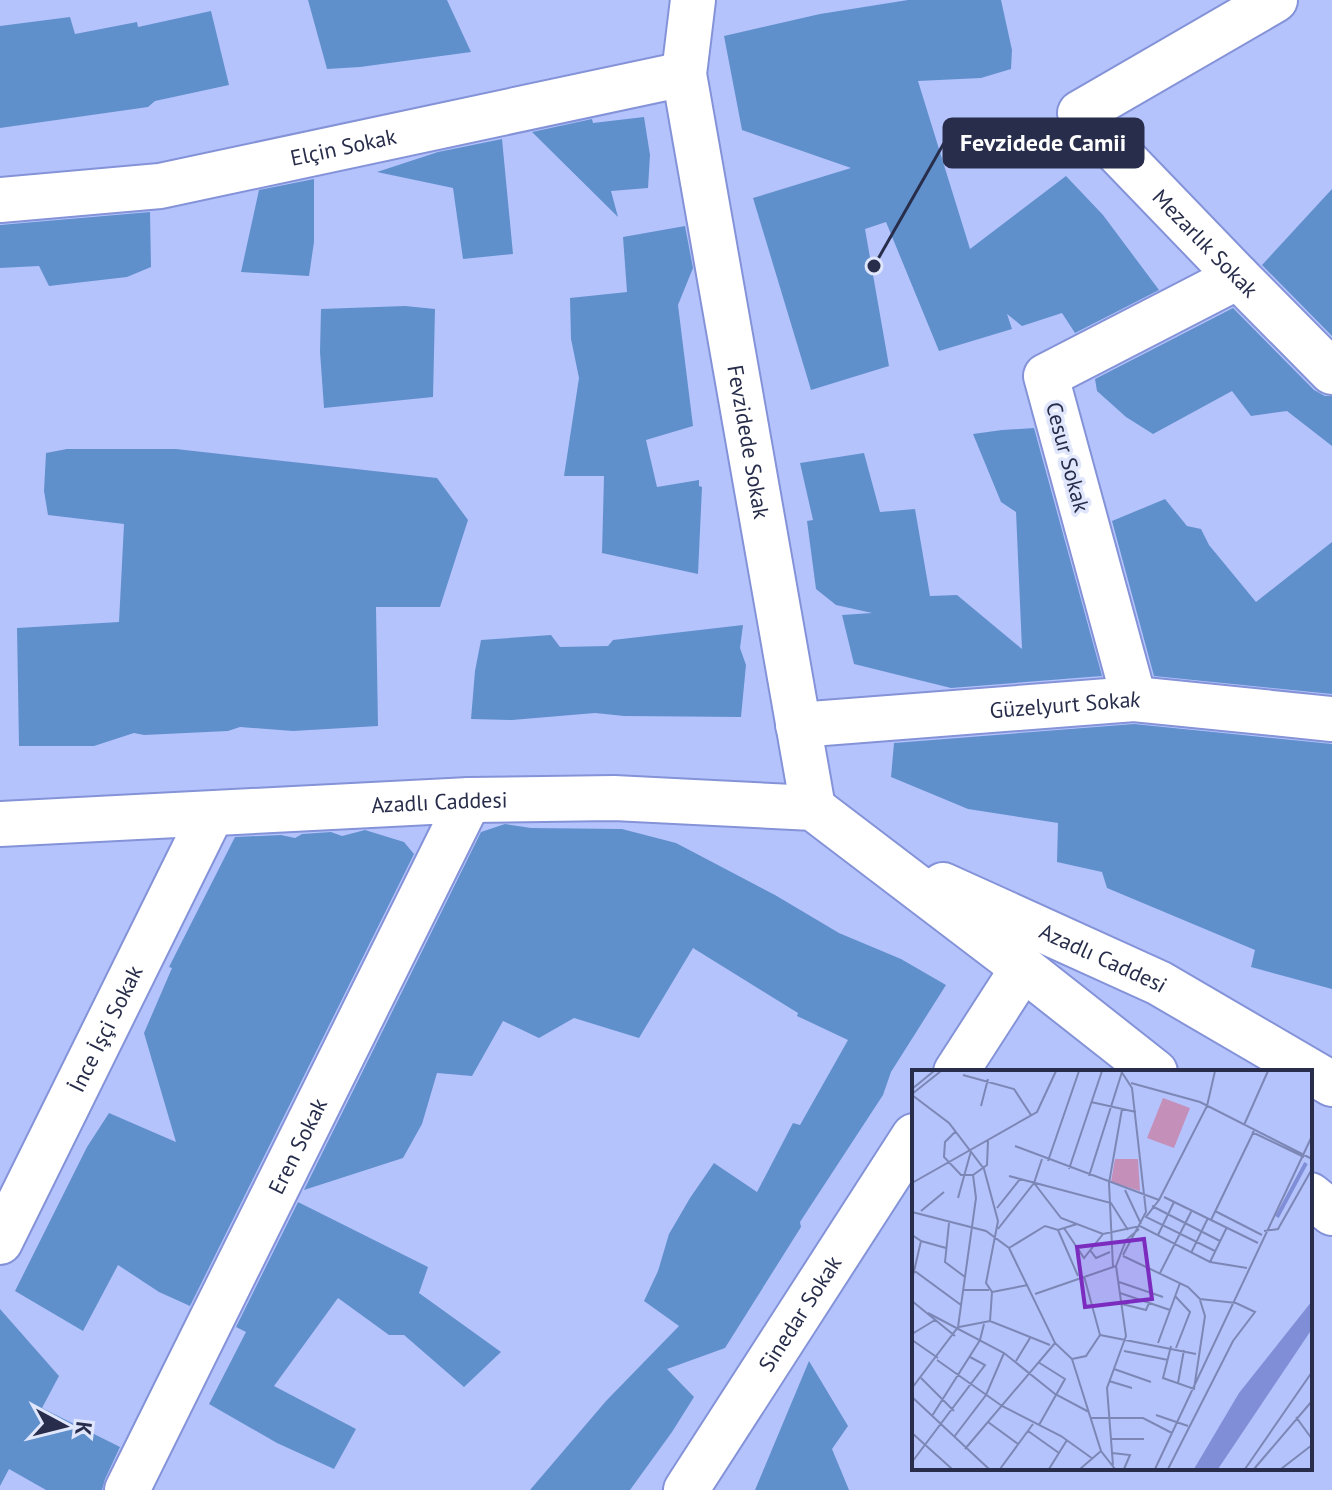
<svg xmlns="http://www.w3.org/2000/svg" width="1332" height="1490" viewBox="0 0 1332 1490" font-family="'PT Sans',sans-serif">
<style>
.building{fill:#6090cc}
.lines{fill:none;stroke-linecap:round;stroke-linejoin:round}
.minor-casing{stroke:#8493d8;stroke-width:48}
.tertiary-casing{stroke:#8493d8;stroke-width:48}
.minor{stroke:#fff;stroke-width:44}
.tertiary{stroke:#fff;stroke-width:44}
.labels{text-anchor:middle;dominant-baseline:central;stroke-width:7;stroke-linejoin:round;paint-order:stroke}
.street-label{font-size:22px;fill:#272d4a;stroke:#e0e6fc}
.inset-river{fill:none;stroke:#7f8ed6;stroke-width:4}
.inset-road{fill:none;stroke:#7c87b5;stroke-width:2}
.view{fill:#7b2cbf;fill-opacity:0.15;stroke:#7b2cbf;stroke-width:4}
.inset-edge{fill:none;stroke:#272d4a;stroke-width:4}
.leader{fill:none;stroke:#272d4a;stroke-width:3}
.callout-dot{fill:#272d4a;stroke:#e0e6fc;stroke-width:3}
.callout{fill:#272d4a;stroke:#272d4a;stroke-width:3}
.callout-label{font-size:24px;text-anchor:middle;font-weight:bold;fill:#fff}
</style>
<rect width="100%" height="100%" fill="#b5c3fd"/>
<g class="building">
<path d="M 308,0 L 447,0 L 471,52 L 360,67 L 327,69 Z"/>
<path d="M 908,0 L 1001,0 L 1012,50 L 1011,69 L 981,78 L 918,81 L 970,249 L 1066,176 L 1103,215 L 1159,290 L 1075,333 L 1062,313 L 1022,326 L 1007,314 L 1012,329 L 939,351 L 886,222 L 865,229 L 889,366 L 811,390 L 753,198 L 851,168 L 742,130 L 724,36 L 820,14 Z"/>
<path d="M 211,11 L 229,85 L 155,101 L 148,107 L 0,128 L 0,26 L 70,17 L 75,34 L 137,22 L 138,27 Z"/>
<path d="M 644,117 L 650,155 L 648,188 L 611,191 L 618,217 L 532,132 L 592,119 L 593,123 Z"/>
<path d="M 502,139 L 513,254 L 463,259 L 453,188 L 377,172 L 438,152 Z"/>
<path d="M 314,179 L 314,242 L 309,276 L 241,272 L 259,190 Z"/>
<path d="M 1332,189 L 1332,336 L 1262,265 Z"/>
<path d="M 150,212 L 151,267 L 127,277 L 49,286 L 39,266 L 0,268 L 0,225 Z"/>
<path d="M 685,226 L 693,268 L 678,305 L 693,426 L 646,440 L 657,487 L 699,480 L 699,486 L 702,487 L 698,574 L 602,553 L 604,476 L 564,476 L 579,378 L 571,339 L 570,298 L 627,292 L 623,237 Z"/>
<path d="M 405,306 L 435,309 L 433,397 L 324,408 L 320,352 L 321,309 Z"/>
<path d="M 1233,308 L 1314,390 L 1325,396 L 1332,396 L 1332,446 L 1287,411 L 1251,416 L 1232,391 L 1153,434 L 1126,417 L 1097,391 L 1095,379 Z"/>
<path d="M 1034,428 L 1102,676 L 951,688 L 854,664 L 842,615 L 872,613 L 836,605 L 816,589 L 807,521 L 813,520 L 800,463 L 864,453 L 880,512 L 915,509 L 930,596 L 957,595 L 1022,649 L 1016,512 L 1001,502 L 973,434 L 1002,430 Z"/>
<path d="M 67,449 L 176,449 L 437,478 L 468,520 L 440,607 L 376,607 L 378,726 L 293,731 L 240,727 L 228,731 L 144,735 L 134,733 L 94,746 L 19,746 L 17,628 L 119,622 L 124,524 L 48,515 L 44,491 L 46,453 Z"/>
<path d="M 1165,499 L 1187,526 L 1201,529 L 1209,545 L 1256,602 L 1332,542 L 1332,694 L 1154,676 L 1112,521 Z"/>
<path d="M 743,625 L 740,648 L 746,665 L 741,717 L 624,716 L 595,713 L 512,720 L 471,719 L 475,671 L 481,640 L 551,635 L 560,647 L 608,646 L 613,640 Z"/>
<path d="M 1134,724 L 1332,744 L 1332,989 L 1251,967 L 1255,950 L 1107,888 L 1102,872 L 1057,862 L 1058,823 L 968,809 L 891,777 L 894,743 Z"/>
<path d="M 505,824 L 531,828 L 622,829 L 676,843 L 775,895 L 839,933 L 901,959 L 946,985 L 891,1072 L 883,1095 L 800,1222 L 801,1227 L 725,1348 L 667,1369 L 694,1397 L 672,1432 L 630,1490 L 530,1490 L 606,1401 L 679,1326 L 644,1301 L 658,1271 L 669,1234 L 690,1198 L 714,1163 L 757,1192 L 793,1123 L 800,1125 L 848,1040 L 797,1016 L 798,1013 L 693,948 L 639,1038 L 574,1018 L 539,1038 L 503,1021 L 472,1076 L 437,1073 L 422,1124 L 403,1158 L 304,1190 L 481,832 Z"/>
<path d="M 365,830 L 404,842 L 414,854 L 190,1306 L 159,1292 L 118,1265 L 83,1331 L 15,1291 L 87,1147 L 109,1113 L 176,1142 L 144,1033 L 172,968 L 169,967 L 235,837 L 281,835 L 295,838 L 302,834 L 331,832 L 342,836 Z"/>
<path d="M 298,1202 L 428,1267 L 419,1293 L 501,1352 L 464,1387 L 404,1335 L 389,1335 L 338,1298 L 274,1386 L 356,1429 L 334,1469 L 277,1443 L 209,1404 L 246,1332 L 236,1327 Z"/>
<path d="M 0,1309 L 59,1376 L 42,1408 L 120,1447 L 105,1479 L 102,1490 L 46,1490 L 9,1469 L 0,1486 Z"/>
<path d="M 809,1361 L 848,1426 L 832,1449 L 849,1490 L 755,1490 Z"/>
</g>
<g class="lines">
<g class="minor-casing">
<g id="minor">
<path id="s1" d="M 693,0 L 684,74 L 813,808"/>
<path id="s2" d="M 1275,0 L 1080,113 L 1238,277 L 1332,372"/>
<path id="s3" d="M 0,200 L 160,186 L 684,74"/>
<path d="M 1134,699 L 1046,376 L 1238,277"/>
<path id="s4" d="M 798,725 L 1134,699 L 1332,719"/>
<path d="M 956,1072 L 1023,968"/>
<path id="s5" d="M 0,1242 L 211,815"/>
<path id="s6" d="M 127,1490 L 469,800"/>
<path id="s7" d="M 686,1490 L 914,1136"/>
</g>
</g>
<g class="tertiary-casing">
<g id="tertiary">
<path id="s8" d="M 0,824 L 469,800 L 614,798 L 813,808 L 1023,968 L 1155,1072"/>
<path id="s9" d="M 943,885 L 1159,983 L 1332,1084"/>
<path d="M 1310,1195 L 1332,1213"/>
</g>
</g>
<use href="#minor" class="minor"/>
<use href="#tertiary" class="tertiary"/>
</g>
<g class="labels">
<g class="street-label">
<text stroke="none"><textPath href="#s3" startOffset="348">Elçin Sokak</textPath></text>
<text stroke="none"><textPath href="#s2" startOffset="406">Mezarlık Sokak</textPath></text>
<text stroke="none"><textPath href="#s1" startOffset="448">Fevzidede Sokak</textPath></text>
<text transform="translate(1068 457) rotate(75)">Cesur Sokak</text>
<text stroke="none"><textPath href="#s4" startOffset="268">Güzelyurt Sokak</textPath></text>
<text stroke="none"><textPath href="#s8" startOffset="440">Azadlı Caddesi</textPath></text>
<text stroke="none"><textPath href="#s9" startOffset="176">Azadlı Caddesi</textPath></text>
<text stroke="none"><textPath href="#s5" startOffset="238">İnce İşçi Sokak</textPath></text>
<text stroke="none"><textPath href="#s6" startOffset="384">Eren Sokak</textPath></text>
<text stroke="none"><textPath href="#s7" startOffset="210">Sinedar Sokak</textPath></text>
</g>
</g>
<g transform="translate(912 1070)">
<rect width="400" height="400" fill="#b5c3fd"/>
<path d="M 251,28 L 278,38 L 262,78 L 235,68 ZM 203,89 L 226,89 L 228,121 L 199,112 Z" fill="#c48fb9"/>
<path d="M 400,231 L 400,259 L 306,399 L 282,399 L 327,323 Z" fill="#7f8ed6"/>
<path class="inset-river" d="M 365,147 L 394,93"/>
<path class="inset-road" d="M 209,1 L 220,18 L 234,142 L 211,185M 51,5 L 102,19 L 119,45M 219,13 L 288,32 L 400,89M 0,19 L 22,1M 0,24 L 29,1M 0,25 L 37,53 L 72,99 L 86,151 L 74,213 L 80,222 L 78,251M 179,32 L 224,42M 69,36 L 76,9M 332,55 L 356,1M 44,61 L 33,72 L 32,87 L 49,105 L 61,105 L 75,95 L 76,71M 340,62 L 392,87M 103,76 L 247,130 L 295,36 L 303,1M 136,91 L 167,1M 157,99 L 190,1M 97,106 L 199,133 L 216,160M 177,106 L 210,2M 0,113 L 125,42 L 144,1M 122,113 L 149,148 L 191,164 L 228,156 L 298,192 L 335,198M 213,120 L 229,154M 252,127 L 346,173M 46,128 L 59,81M 247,130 L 234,147 L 303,181M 240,136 L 308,171M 85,138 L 108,109M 9,141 L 32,122M 303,141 L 350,165M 0,142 L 74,161 L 97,178 L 143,273 L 160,289 L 189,381 L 203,399M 299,150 L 342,61M 37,153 L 33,192 L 53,207M 152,158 L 172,188 L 191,164M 86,159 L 122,113 L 130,89M 146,160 L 166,206M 352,161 L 366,159 L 400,99M 0,165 L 9,171 L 0,210M 246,165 L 262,132M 9,171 L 34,178M 97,178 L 133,156 L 146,160 L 165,154M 178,180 L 184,188 L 198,182M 279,183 L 296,148M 211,186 L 276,217 L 288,229 L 324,233 L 343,242 L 321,271 L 256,399M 298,192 L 315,157M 201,197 L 197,113 L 210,39M 0,199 L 49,235M 248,203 L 280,140M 172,206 L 188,265M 207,212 L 251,227M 52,220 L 77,220M 80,222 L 116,215M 208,223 L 258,240M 123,224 L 204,196M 263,226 L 278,242 L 264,278M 0,231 L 43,266M 210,234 L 234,240 L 237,233M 16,243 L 92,283 L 143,324 L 177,342M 47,257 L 78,251 L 138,275M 0,264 L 23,250M 188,265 L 284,284M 0,270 L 26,288M 246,273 L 268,213M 259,276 L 251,308 L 282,319 L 293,246 L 288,230M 212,281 L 256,290M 160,289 L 174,286 L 188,265M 25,290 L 90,336 L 149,366 L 181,389M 104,291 L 118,268M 126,292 L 153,309 L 127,355M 202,299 L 239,312M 9,308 L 42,341M 197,311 L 220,318M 266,313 L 272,280M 0,318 L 46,257 L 64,128 L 61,105M 0,327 L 77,399M 244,345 L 276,356M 20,346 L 68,270 L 72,254M 384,347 L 400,369M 179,348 L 231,348 L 260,363M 76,352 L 106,374M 116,361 L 147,383M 0,363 L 40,399M 42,367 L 74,325 L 92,283M 198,369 L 232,369M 53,379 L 143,273M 200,383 L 218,385 L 212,399M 0,392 L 73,295 L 58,287M 201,395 L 195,318 L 214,266 L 204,196 L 214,170 L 227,159M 88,399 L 121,354M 137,399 L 155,370M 168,399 L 189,381M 243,399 L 400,66M 333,399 L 400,302M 342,399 L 400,331M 369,399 L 400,375"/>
<path class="view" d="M 232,169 L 240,229 L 173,237 L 165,177 Z"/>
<rect width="400" height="400" class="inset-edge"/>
</g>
<path class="leader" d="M874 266L944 143"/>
<circle class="callout-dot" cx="874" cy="266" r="8"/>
<rect class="callout" x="944" y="119" width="199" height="48" rx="8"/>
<g class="callout-label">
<text x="1043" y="151">Fevzidede Camii</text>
</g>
<g transform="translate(64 1426) rotate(97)" stroke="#e0e6fc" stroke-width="6" paint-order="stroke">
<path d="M0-6L14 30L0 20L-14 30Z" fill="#272d4a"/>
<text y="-12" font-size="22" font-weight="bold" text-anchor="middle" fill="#272d4a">K</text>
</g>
</svg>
